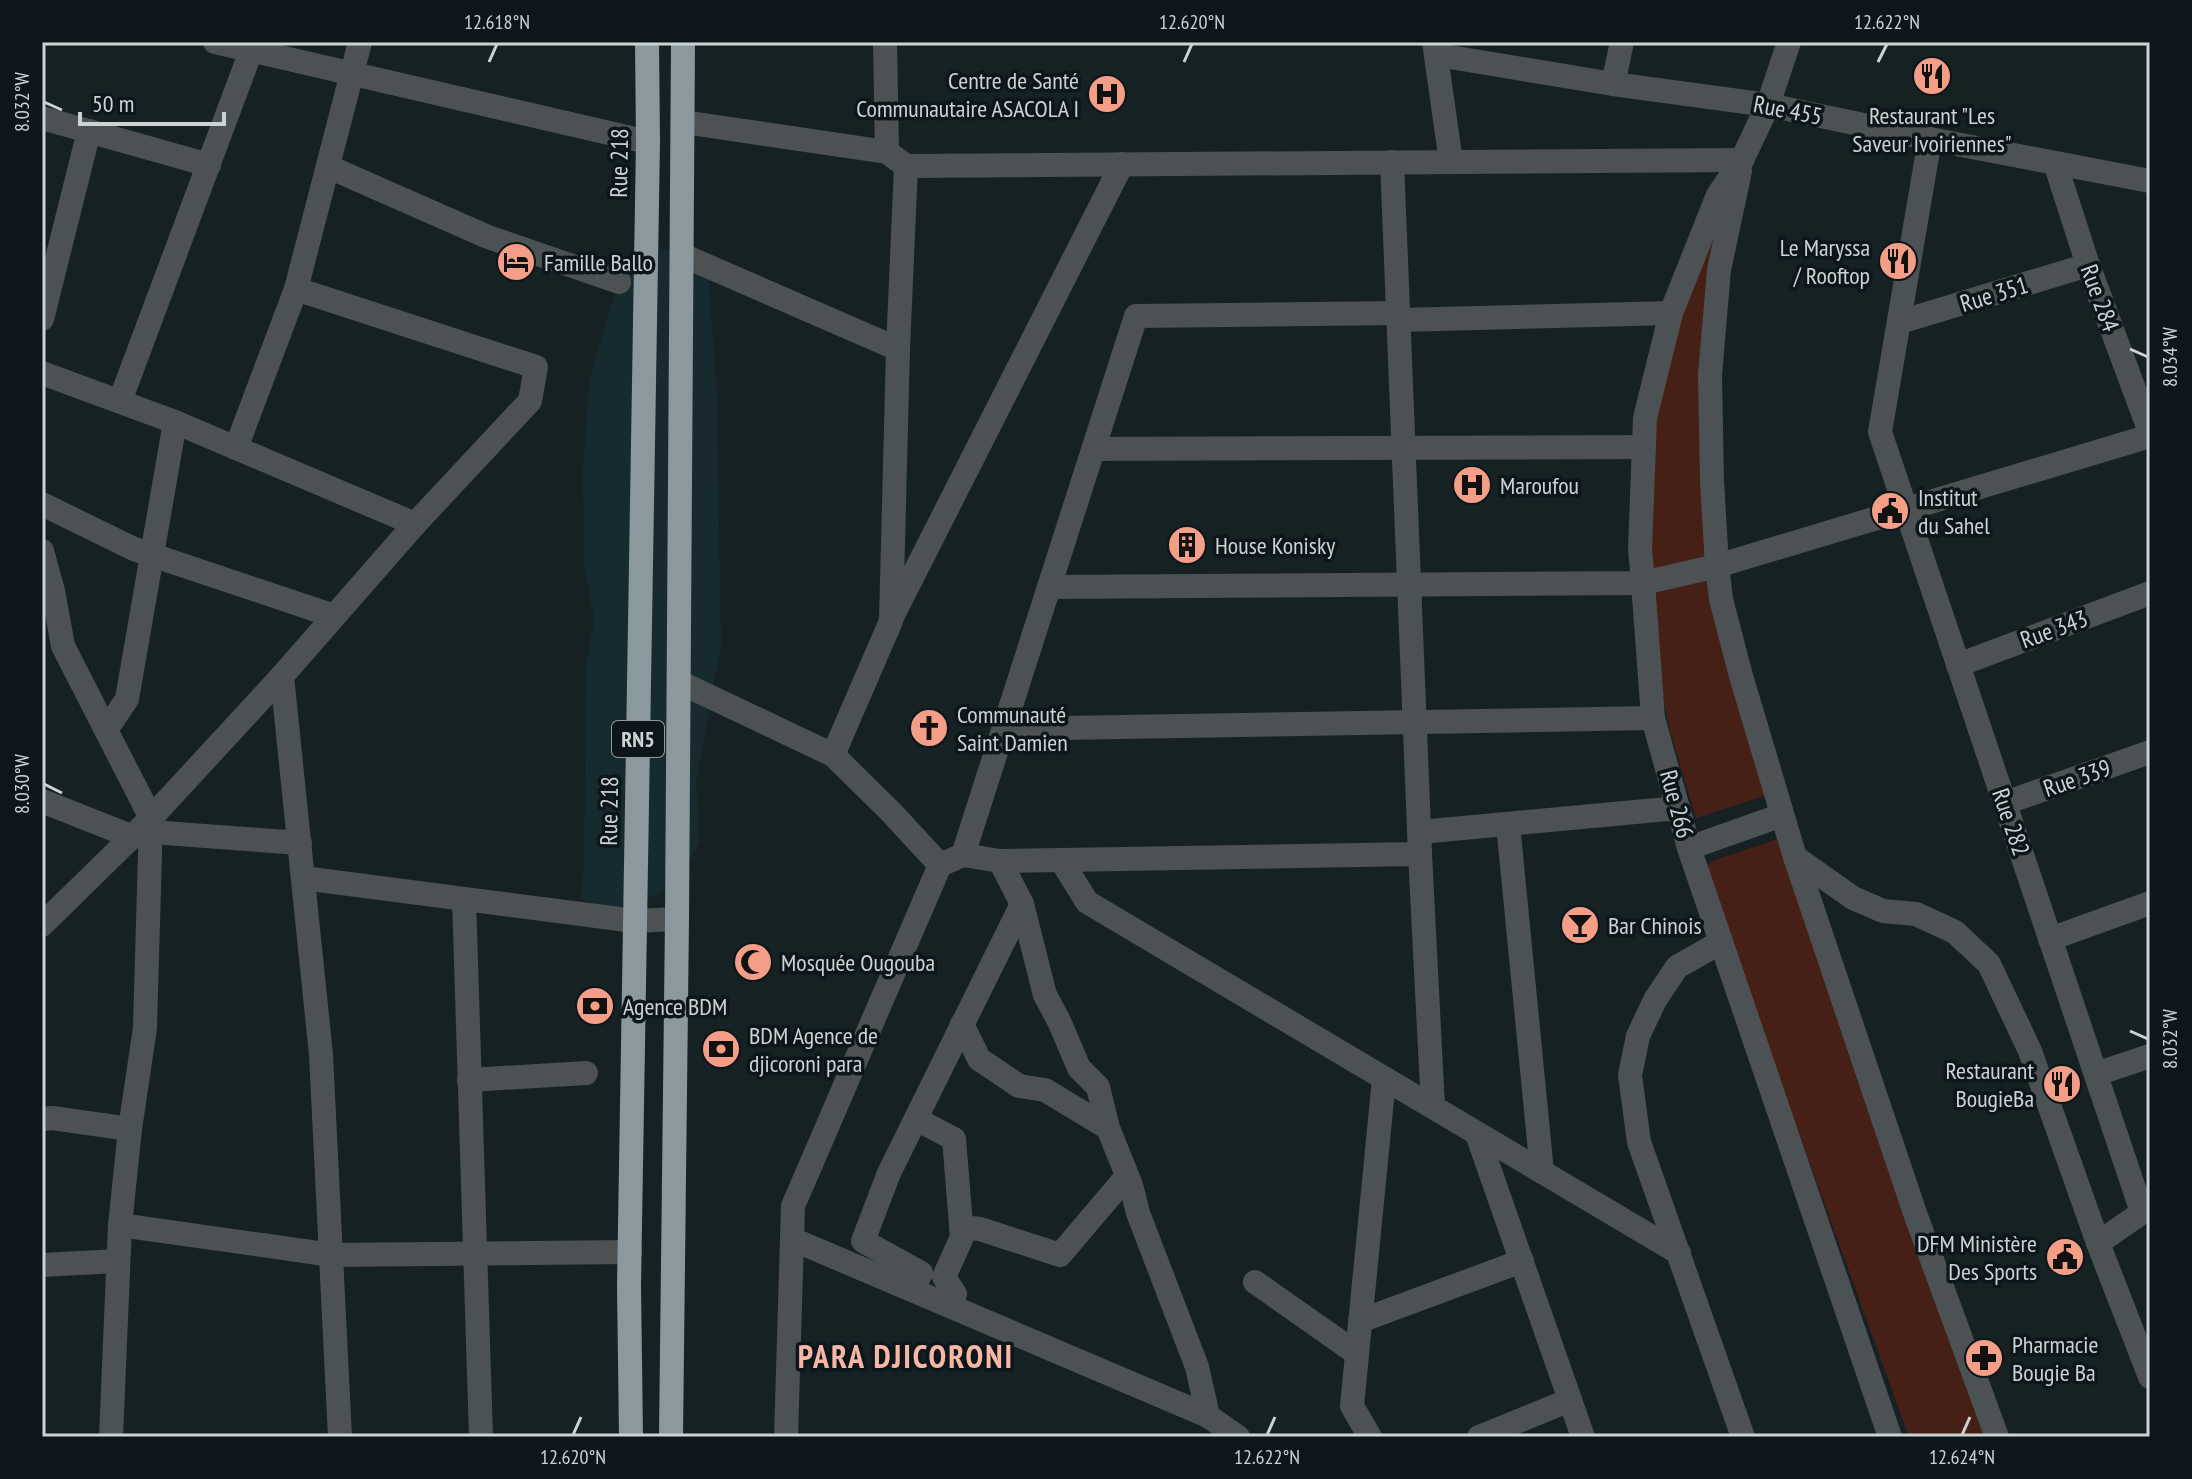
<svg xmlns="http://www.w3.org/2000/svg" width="2192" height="1479" viewBox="0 0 2192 1479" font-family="'PT Sans Narrow',sans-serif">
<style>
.built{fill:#172a30}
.green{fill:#462016}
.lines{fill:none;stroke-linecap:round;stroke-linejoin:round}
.minor{stroke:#4c5253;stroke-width:24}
.highway{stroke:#8b989d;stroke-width:24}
.ticks{fill:none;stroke:#ccd3d5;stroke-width:3}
.labels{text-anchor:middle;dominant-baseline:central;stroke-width:7;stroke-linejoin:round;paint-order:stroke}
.shield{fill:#0d171b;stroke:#939b9d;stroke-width:2}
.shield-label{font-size:22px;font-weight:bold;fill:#ccd3d5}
.poi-label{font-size:24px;fill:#ccd3d5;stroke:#0d171b;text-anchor:start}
.street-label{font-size:24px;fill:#ccd3d5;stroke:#0d171b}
.district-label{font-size:32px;font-weight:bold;letter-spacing:2px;fill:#f8b7a5;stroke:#0d171b}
.neatline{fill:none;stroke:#ccd3d5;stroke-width:3}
.ticks-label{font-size:20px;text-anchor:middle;fill:#ccd3d5}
</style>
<rect width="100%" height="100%" fill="#162124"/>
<path class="built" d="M 658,247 L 708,266 L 717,397 L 721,645 L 696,783 L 700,843 L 671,889 L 612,910 L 581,899 L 584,860 L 586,667 L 594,619 L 584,563 L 583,470 L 589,382 L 611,305 L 629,255 Z"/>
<g class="green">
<path d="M 1716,214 L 1705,457 L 1767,795 L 1696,818 L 1670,731 L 1659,678 L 1651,577 L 1655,422 L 1666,364 Z"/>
<path d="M 1780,838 L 1989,1437 L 1909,1437 L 1749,995 L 1708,872 L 1708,865 L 1712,861 Z"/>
</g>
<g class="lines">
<g class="minor">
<path d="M 215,42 L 648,142"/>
<path d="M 885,42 L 887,152"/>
<path d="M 1434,42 L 1451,162"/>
<path d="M 1789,42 L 1768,105 L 1742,160 L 1718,195 L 1671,313 L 1645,418 L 1640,549 L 1643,583 L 1653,718 L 1689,848 L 1890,1437"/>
<path d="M 1438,55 L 1613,84 L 1768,105 L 1930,139 L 2150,181"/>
<path d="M 1613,84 L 1622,42"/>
<path d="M 42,118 L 209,165"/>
<path d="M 683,122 L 887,152 L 906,166 L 1742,160"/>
<path d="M 1930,139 L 1880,432 L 2142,1212"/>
<path d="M 1392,162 L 1420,854 L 1433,1107"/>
<path d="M 2055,163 L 2088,265 L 2150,432"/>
<path d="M 906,166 L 898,349 L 891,621 L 833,755 L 891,812 L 940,865"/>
<path d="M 329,167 L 488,237 L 619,282"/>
<path d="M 1740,171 L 1719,270 L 1710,375 L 1712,480 L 1717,566 L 1721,599 L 1741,676 L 1795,857 L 1916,1216 L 1997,1437"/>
<path d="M 682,255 L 898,349"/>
<path d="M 42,319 L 89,131"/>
<path d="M 1399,320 L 1671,313"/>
<path d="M 1900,322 L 2088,265"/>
<path d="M 42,373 L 175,422 L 415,524"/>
<path d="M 120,401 L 251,51"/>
<path d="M 236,448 L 296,289 L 360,42"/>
<path d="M 1094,449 L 1644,447"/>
<path d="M 42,504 L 134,549 L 334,616"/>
<path d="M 42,551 L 53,591 L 63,646 L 151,818 L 145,1028 L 130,1129 L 120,1225 L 111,1437"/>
<path d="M 1049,587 L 1643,583 L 1717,566 L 2150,436"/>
<path d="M 893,615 L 1122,164"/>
<path d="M 1958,665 L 2150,593"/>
<path d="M 282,676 L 321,1055 L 340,1437"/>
<path d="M 679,682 L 833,755"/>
<path d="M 1004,729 L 1653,718"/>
<path d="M 106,730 L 127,699 L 175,422"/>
<path d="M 42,801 L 133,837"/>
<path d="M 2005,803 L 2150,752"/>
<path d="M 1508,824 L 1542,1172"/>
<path d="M 151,832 L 300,843"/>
<path d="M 1420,832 L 1678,808"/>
<path d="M 1689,848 L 1782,815"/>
<path d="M 963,855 L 1136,316 L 1398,313"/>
<path d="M 1795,857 L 1853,898 L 1883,911 L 1916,914 L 1955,932 L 1989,964 L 2030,1051 L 2098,1243 L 2150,1377"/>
<path d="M 1061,860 L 1087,902 L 1679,1253"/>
<path d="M 1000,861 L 1420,854"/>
<path d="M 303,878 L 635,921 L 677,919"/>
<path d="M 464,899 L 481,1437"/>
<path d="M 42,925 L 151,818 L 282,676 L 415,524 L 530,401 L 536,367 L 296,289"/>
<path d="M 2050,939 L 2150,903"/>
<path d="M 1721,942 L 1677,967 L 1655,1000 L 1638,1036 L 1630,1075 L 1639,1142 L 1743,1437"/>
<path d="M 962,1024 L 979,1059 L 1019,1086 L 1045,1090 L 1108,1128"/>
<path d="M 2096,1074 L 2150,1056"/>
<path d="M 469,1080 L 586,1073"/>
<path d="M 42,1119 L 52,1118 L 130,1129"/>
<path d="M 916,1119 L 954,1139 L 962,1237 L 944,1277 L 955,1294 L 950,1306"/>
<path d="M 1477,1134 L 1583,1437"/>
<path d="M 120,1225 L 332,1255 L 630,1252"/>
<path d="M 961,1227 L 980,1229 L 1060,1255 L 1127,1176"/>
<path d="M 792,1239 L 1208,1416 L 1238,1437"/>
<path d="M 2098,1243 L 2150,1207"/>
<path d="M 42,1265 L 118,1261"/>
<path d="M 1255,1282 L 1356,1353"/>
<path d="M 912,1289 L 921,1273 L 863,1241 L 889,1173 L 1022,904"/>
<path d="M 1360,1321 L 1522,1261"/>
<path d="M 786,1437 L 793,1206 L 940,865 L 963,855 L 1000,861 L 1022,904 L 1045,995 L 1059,1021 L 1079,1068 L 1098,1087 L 1108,1128 L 1131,1185 L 1138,1213 L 1197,1367 L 1208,1416"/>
<path d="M 1370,1437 L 1352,1406 L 1384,1079"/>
<path d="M 1479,1437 L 1570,1400"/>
</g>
<g class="highway">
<path d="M 631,1437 L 629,1286 L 648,142 L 647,42"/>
<path d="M 671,1437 L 677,919 L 683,42"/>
</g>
</g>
<path class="ticks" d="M 489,62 L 497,44M 1184,62 L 1192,44M 1878,62 L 1887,44M 44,102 L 62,110M 2130,349 L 2148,357M 44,784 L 62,793M 2130,1031 L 2148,1039M 573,1435 L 581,1417M 1267,1435 L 1275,1417M 1962,1435 L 1970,1417"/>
<defs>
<g id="restaurant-disc" transform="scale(2)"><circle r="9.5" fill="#f49e88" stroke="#0d171b"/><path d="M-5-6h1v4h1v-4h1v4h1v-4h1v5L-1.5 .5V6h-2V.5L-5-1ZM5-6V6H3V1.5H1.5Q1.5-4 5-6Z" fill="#111"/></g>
<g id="hospital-disc" transform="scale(2)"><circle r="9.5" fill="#f49e88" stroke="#0d171b"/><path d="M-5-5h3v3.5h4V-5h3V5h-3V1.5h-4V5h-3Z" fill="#111"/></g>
<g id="hotel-disc" transform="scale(2)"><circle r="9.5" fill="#f49e88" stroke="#0d171b"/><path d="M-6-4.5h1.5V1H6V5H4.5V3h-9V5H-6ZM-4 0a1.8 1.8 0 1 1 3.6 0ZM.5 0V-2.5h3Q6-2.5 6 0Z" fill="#111"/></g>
<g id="civic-disc" transform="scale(2)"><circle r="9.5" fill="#f49e88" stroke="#0d171b"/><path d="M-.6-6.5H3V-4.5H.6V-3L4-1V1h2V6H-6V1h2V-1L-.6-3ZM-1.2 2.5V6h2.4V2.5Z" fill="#111"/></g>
<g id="building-disc" transform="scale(2)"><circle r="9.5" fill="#f49e88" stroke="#0d171b"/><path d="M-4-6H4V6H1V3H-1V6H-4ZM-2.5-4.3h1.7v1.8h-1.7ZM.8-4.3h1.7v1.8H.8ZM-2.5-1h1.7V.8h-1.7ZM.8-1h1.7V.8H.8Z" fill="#111"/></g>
<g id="church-disc" transform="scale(2)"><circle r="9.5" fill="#f49e88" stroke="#0d171b"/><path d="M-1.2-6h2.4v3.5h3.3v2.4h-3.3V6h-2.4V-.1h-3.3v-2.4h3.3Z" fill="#111"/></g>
<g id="bar-disc" transform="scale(2)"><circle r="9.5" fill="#f49e88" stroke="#0d171b"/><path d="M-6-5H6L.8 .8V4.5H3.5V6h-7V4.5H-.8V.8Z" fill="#111"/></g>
<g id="mosque-disc" transform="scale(2)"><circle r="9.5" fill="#f49e88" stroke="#0d171b"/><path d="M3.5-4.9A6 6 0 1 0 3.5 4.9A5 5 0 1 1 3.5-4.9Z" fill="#111"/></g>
<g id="bank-disc" transform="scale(2)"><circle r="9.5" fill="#f49e88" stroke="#0d171b"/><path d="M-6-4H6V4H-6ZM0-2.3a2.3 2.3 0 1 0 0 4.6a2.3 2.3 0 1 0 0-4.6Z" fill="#111"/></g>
<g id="pharmacy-disc" transform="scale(2)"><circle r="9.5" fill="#f49e88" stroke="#0d171b"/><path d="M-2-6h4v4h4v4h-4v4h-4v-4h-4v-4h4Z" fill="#111"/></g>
</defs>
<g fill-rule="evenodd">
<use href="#restaurant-disc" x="1932" y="76"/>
<use href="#hospital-disc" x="1107" y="94"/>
<use href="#restaurant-disc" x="1898" y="261"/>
<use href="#hotel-disc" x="516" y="262"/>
<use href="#hospital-disc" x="1472" y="485"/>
<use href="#civic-disc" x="1890" y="511"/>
<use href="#building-disc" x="1187" y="545"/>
<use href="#church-disc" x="929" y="728"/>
<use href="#bar-disc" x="1580" y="925"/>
<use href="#mosque-disc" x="753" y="962"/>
<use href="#bank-disc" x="595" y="1006"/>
<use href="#bank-disc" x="721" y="1049"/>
<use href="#restaurant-disc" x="2062" y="1084"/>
<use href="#civic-disc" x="2065" y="1257"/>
<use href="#pharmacy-disc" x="1984" y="1358"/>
</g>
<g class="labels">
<rect class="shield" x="612" y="721" width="52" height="36" rx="6"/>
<g class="shield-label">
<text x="638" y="739">RN5</text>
</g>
<g class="poi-label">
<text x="1079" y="80" text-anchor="end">Centre de Santé<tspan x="1079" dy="28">Communautaire ASACOLA I</tspan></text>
<text x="1932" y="115" text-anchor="middle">Restaurant "Les<tspan x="1932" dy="28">Saveur Ivoiriennes"</tspan></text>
<text x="1870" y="247" text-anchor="end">Le Maryssa<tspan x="1870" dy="28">/ Rooftop</tspan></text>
<text x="544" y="262">Famille Ballo</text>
<text x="1500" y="485">Maroufou</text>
<text x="1918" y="497">Institut<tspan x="1918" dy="28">du Sahel</tspan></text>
<text x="1215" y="545">House Konisky</text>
<text x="957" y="714">Communauté<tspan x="957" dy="28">Saint Damien</tspan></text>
<text x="1608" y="925">Bar Chinois</text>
<text x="781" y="962">Mosquée Ougouba</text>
<text x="623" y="1006">Agence BDM</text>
<text x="749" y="1035">BDM Agence de<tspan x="749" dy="28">djicoroni para</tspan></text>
<text x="2034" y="1070" text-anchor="end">Restaurant<tspan x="2034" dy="28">BougieBa</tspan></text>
<text x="2037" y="1243" text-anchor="end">DFM Ministère<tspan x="2037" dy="28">Des Sports</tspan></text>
<text x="2012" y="1344">Pharmacie<tspan x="2012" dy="28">Bougie Ba</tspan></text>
</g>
<g class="street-label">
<text transform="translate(1788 110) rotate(11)">Rue 455</text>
<text transform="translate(619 163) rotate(-89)">Rue 218</text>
<text transform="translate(1994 294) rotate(-17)">Rue 351</text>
<text transform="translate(2100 298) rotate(70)">Rue 284</text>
<text transform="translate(2054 629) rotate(-20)">Rue 343</text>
<text transform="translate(2077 778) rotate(-19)">Rue 339</text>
<text transform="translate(1677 804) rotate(75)">Rue 266</text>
<text transform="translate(609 811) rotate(-89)">Rue 218</text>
<text transform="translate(2011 822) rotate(71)">Rue 282</text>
</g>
<g class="district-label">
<text x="906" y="1356">PARA DJICORONI</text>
</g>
</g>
<rect width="2192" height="1479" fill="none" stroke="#0d171b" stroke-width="88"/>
<path d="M80 112v12h144v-12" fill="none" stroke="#ccd3d5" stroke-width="4"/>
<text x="92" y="112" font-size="24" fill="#ccd3d5" stroke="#0d171b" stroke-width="6" paint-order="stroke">50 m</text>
<rect x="44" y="44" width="2104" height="1391" class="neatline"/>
<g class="ticks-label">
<text x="497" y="29">12.618°N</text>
<text x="1192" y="29">12.620°N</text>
<text x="1887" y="29">12.622°N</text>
<text transform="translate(22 102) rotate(-90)" y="7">8.032°W</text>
<text transform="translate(2170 357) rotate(-90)" y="7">8.034°W</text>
<text transform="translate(22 784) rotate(-90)" y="7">8.030°W</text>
<text transform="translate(2170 1039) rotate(-90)" y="7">8.032°W</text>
<text x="573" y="1464">12.620°N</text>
<text x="1267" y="1464">12.622°N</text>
<text x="1962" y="1464">12.624°N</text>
</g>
</svg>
